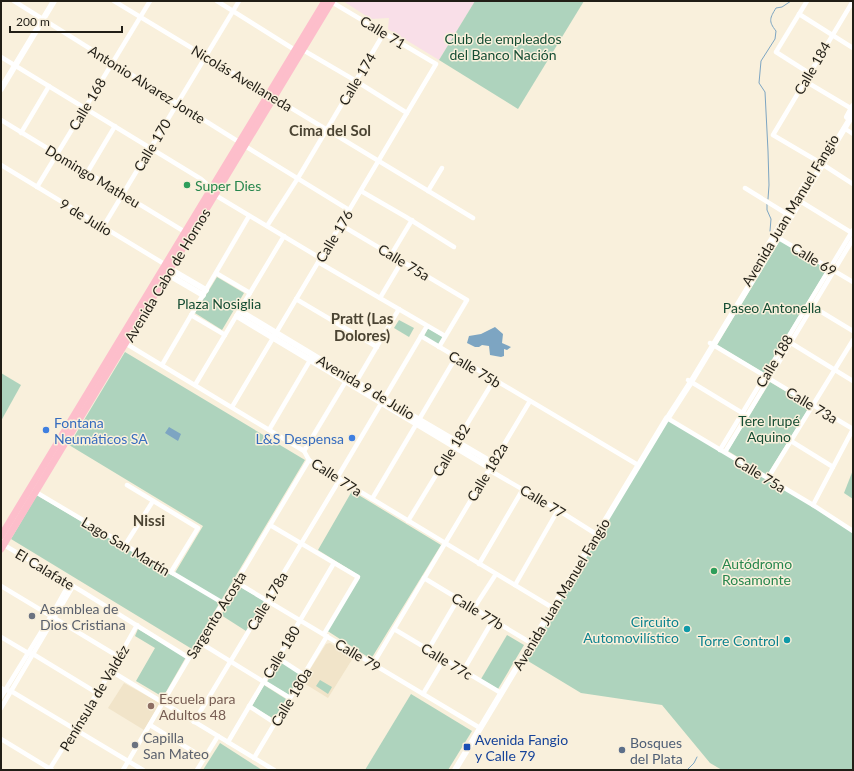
<svg xmlns="http://www.w3.org/2000/svg" width="854" height="771" viewBox="0 0 854 771" font-family="Lato,sans-serif">
<style>
.industrial{fill:#f9dfe8}
.built{fill:#f1e4c9}
.green{fill:#aed3bd}
.water{fill:#7da5c2}
.lines{fill:none;stroke-linecap:round;stroke-linejoin:round}
.stream{stroke:#7da5c2;stroke-width:1}
.street{stroke:#fff;stroke-width:4.5}
.secondary{stroke:#fff;stroke-width:6}
.primary{stroke:#fdbecb;stroke-width:7}
.leisure-dot{fill:#2e9e5b;stroke:#f9f0dc;stroke-width:1.5}
.shop-dot{fill:#3f7fe0;stroke:#f9f0dc;stroke-width:1.5}
.worship-dot{fill:#6b7280;stroke:#f9f0dc;stroke-width:1.5}
.culture-dot{fill:#0f9aa8;stroke:#f9f0dc;stroke-width:1.5}
.education-dot{fill:#8d6e63;stroke:#f9f0dc;stroke-width:1.5}
.transit-dot{fill:#1a4fb4;stroke:#f9f0dc;stroke-width:1.5}
.service-dot{fill:#5c6f8a;stroke:#f9f0dc;stroke-width:1.5}
.labels{text-anchor:middle;dominant-baseline:central;stroke-width:3;stroke-linejoin:round;paint-order:stroke}
.street-label{font-size:14px;fill:#211e16;stroke:#f9f0dc}
.park-label{font-size:14px;fill:#154d33;stroke:#f9f0dc}
.leisure-label{font-size:14px;fill:#27864d;stroke:#f9f0dc;text-anchor:start}
.shop-label{font-size:14px;fill:#366cbe;stroke:#f9f0dc;text-anchor:start}
.worship-label{font-size:14px;fill:#5b616d;stroke:#f9f0dc;text-anchor:start}
.culture-label{font-size:14px;fill:#0d838f;stroke:#f9f0dc;text-anchor:end}
.education-label{font-size:14px;fill:#785e54;stroke:#f9f0dc;text-anchor:start}
.transit-label{font-size:14px;fill:#164399;stroke:#f9f0dc;text-anchor:start}
.service-label{font-size:14px;fill:#4e5e75;stroke:#f9f0dc;text-anchor:start}
.neighbourhood-label{font-size:15px;font-weight:bold;fill:#4b4433;stroke:#f9f0dc}
</style>
<rect width="100%" height="100%" fill="#f9f0dc"/>
<path class="industrial" d="M 343,1 L 475,1 L 439,60 L 388,29 L 389,18 L 371,19 Z"/>
<g class="built">
<path d="M 330,643 L 353,658 L 328,698 L 302,682 L 326,644 Z"/>
<path d="M 124,683 L 160,703 L 144,730 L 108,708 Z"/>
</g>
<g class="green">
<path d="M 475,1 L 584,1 L 518,109 L 439,60 Z"/>
<path d="M 780,240 L 827,269 L 764,373 L 717,345 Z"/>
<path d="M 217,277 L 244,293 L 222,330 L 195,313 Z"/>
<path d="M 399,320 L 414,328 L 409,337 L 394,328 Z"/>
<path d="M 428,328 L 443,337 L 438,345 L 424,336 Z"/>
<path d="M 125,352 L 305,460 L 192,649 L 11,539 L 37,495 L 173,576 L 203,526 L 69,445 Z"/>
<path d="M 1,373 L 21,385 L 1,421 Z"/>
<path d="M 770,382 L 810,406 L 767,475 L 728,451 Z"/>
<path d="M 667,418 L 853,531 L 853,770 L 722,770 L 710,763 L 662,705 L 581,693 L 523,658 Z"/>
<path d="M 853,470 L 853,499 L 844,493 Z"/>
<path d="M 352,491 L 441,545 L 371,659 L 326,630 L 360,576 L 318,550 Z"/>
<path d="M 239,586 L 264,601 L 246,631 L 221,615 Z"/>
<path d="M 138,629 L 186,657 L 163,697 L 136,681 L 155,648 L 135,636 Z"/>
<path d="M 507,635 L 524,645 L 498,689 L 481,679 Z"/>
<path d="M 279,661 L 301,674 L 289,695 L 267,682 Z"/>
<path d="M 320,680 L 332,687 L 328,694 L 316,686 Z"/>
<path d="M 264,685 L 286,699 L 274,719 L 252,706 Z"/>
<path d="M 411,694 L 472,731 L 448,770 L 365,770 Z"/>
<path d="M 220,743 L 262,770 L 203,770 Z"/>
</g>
<g class="water">
<path d="M 495,327 L 503,334 L 502,343 L 511,347 L 507,350 L 504,349 L 504,356 L 501,357 L 490,355 L 489,346 L 482,345 L 479,347 L 475,347 L 467,343 L 469,336 L 481,334 Z"/>
<path d="M 169,427 L 181,434 L 178,441 L 165,433 Z"/>
</g>
<g class="lines">
<g class="stream">
<path d="M 768,199 L 769,185 L 768,151 L 765,92 L 759,83 L 761,61 L 775,39 L 776,31 C 768,21 770,18 776,8 L 782,7 L 791,1"/>
<path d="M 767,204 L 767,210 L 771,219 L 770,231"/>
<path d="M 687,770 L 694,763 L 697,757"/>
</g>
<g class="street">
<path d="M 14,1 L 239,142"/>
<path d="M 114,1 L 473,218"/>
<path d="M 217,1 L 295,50"/>
<path d="M 807,1 L 776,52 L 809,73"/>
<path d="M 799,14 L 853,48"/>
<path d="M 303,50 L 356,81 L 407,113"/>
<path d="M 1,57 L 201,179 L 208,185 L 215,195 L 320,258"/>
<path d="M 805,81 L 852,109"/>
<path d="M 1,120 L 185,232"/>
<path d="M 844,128 L 853,134"/>
<path d="M 21,133 L 49,86"/>
<path d="M 245,146 L 349,210"/>
<path d="M 819,162 L 773,135 L 853,1"/>
<path d="M 822,164 L 853,184"/>
<path d="M 1,165 L 166,265"/>
<path d="M 87,173 L 115,126"/>
<path d="M 37,187 L 150,1"/>
<path d="M 745,188 L 787,214"/>
<path d="M 361,191 L 406,217 L 454,247"/>
<path d="M 428,191 L 442,168"/>
<path d="M 800,201 L 852,233"/>
<path d="M 341,225 L 467,300 L 439,347"/>
<path d="M 267,226 L 298,178 L 384,33"/>
<path d="M 103,227 L 239,1"/>
<path d="M 777,237 L 853,282"/>
<path d="M 391,255 L 412,220"/>
<path d="M 318,262 L 445,336"/>
<path d="M 216,273 L 250,293"/>
<path d="M 380,298 L 402,261"/>
<path d="M 296,299 L 377,347"/>
<path d="M 810,305 L 853,331"/>
<path d="M 191,315 L 225,335"/>
<path d="M 421,336 L 638,465"/>
<path d="M 125,343 L 304,451 L 309,460 L 321,468 L 553,608"/>
<path d="M 710,343 L 853,429"/>
<path d="M 791,343 L 853,381"/>
<path d="M 162,365 L 249,216"/>
<path d="M 688,380 L 744,414"/>
<path d="M 356,382 L 399,309"/>
<path d="M 195,385 L 284,236"/>
<path d="M 232,407 L 436,64 L 330,1"/>
<path d="M 667,418 L 813,505 L 853,531"/>
<path d="M 269,430 L 312,357"/>
<path d="M 791,441 L 833,467"/>
<path d="M 720,450 L 853,230"/>
<path d="M 304,451 L 346,381"/>
<path d="M 725,452 L 853,239"/>
<path d="M 489,470 L 558,510 L 596,534"/>
<path d="M 337,478 L 427,326"/>
<path d="M 768,478 L 853,340"/>
<path d="M 127,485 L 198,528 L 171,572"/>
<path d="M 34,491 L 223,603"/>
<path d="M 372,499 L 456,357"/>
<path d="M 813,505 L 853,429"/>
<path d="M 408,521 L 494,380"/>
<path d="M 270,525 L 358,577 L 324,634"/>
<path d="M 4,545 L 83,592 L 189,658"/>
<path d="M 125,545 L 153,501"/>
<path d="M 479,564 L 523,489"/>
<path d="M 424,578 L 531,643"/>
<path d="M 236,582 L 480,728"/>
<path d="M 515,585 L 558,510"/>
<path d="M 1,586 L 119,657"/>
<path d="M 474,608 L 496,574"/>
<path d="M 394,629 L 501,693"/>
<path d="M 1,637 L 28,653 L 33,654 L 97,693"/>
<path d="M 199,642 L 290,698"/>
<path d="M 428,650 L 458,599"/>
<path d="M 278,658 L 304,675"/>
<path d="M 373,664 L 530,401"/>
<path d="M 111,671 L 274,770"/>
<path d="M 463,671 L 493,620"/>
<path d="M 1,688 L 5,690 L 11,691 L 143,770"/>
<path d="M 423,694 L 444,659"/>
<path d="M 1,697 L 51,616 L 69,584"/>
<path d="M 249,706 L 275,723"/>
<path d="M 1,708 L 73,586"/>
<path d="M 194,722 L 340,479"/>
<path d="M 150,725 L 204,758"/>
<path d="M 1,739 L 52,770"/>
<path d="M 228,742 L 334,563"/>
<path d="M 254,758 L 327,636"/>
<path d="M 49,770 L 111,671 L 137,625"/>
<path d="M 123,770 L 189,658 L 236,582 L 309,460"/>
<path d="M 197,770 L 218,736"/>
</g>
<g class="secondary">
<path d="M 1,89 L 54,1"/>
<path d="M 847,117 L 853,106"/>
<path d="M 760,259 L 805,184"/>
<path d="M 170,269 L 206,290"/>
<path d="M 167,274 L 203,295"/>
<path d="M 240,311 L 313,355 L 384,399 L 493,463"/>
<path d="M 237,316 L 490,468"/>
<path d="M 455,770 L 667,418 L 669,416 L 691,382 L 853,114"/>
</g>
<g class="primary">
<path d="M 1,536 L 325,1"/>
<path d="M 1,549 L 332,1"/>
</g>
</g>
<g class="leisure-dot">
<circle cx="187" cy="185" r="4"/>
<circle cx="714" cy="571" r="4"/>
</g>
<g class="shop-dot">
<circle cx="46" cy="430" r="4"/>
<circle cx="352" cy="438" r="4"/>
</g>
<g class="worship-dot">
<circle cx="32" cy="616" r="4"/>
<circle cx="135" cy="745" r="4"/>
</g>
<g class="culture-dot">
<circle cx="687" cy="629" r="4"/>
<circle cx="787" cy="640" r="4"/>
</g>
<circle class="education-dot" cx="151" cy="706" r="4"/>
<rect class="transit-dot" x="463" y="743" width="8" height="8" rx="2"/>
<circle class="service-dot" cx="622" cy="750" r="4"/>
<g class="labels">
<g class="street-label">
<text transform="translate(383 32) rotate(31)">Calle 71</text>
<text transform="translate(812 68) rotate(-60)">Calle 184</text>
<text transform="translate(242 78) rotate(31)">Nicolás Avellaneda</text>
<text transform="translate(357 79) rotate(-59)">Calle 174</text>
<text transform="translate(147 84) rotate(32)">Antonio Alvarez Jonte</text>
<text transform="translate(87 104) rotate(-59)">Calle 168</text>
<text transform="translate(152 145) rotate(-59)">Calle 170</text>
<text transform="translate(93 176) rotate(31)">Domingo Matheu</text>
<text transform="translate(790 210) rotate(-59)">Avenida Juan Manuel Fangio</text>
<text transform="translate(86 217) rotate(31)">9 de Julio</text>
<text transform="translate(334 236) rotate(-59)">Calle 176</text>
<text transform="translate(814 259) rotate(31)">Calle 69</text>
<text transform="translate(404 262) rotate(31)">Calle 75a</text>
<text transform="translate(167 275) rotate(-59)">Avenida Cabo de Hornos</text>
<text transform="translate(774 361) rotate(-59)">Calle 188</text>
<text transform="translate(475 369) rotate(31)">Calle 75b</text>
<text transform="translate(366 387) rotate(31)">Avenida 9 de Julio</text>
<text transform="translate(812 405) rotate(31)">Calle 73a</text>
<text transform="translate(451 450) rotate(-59)">Calle 182</text>
<text transform="translate(487 472) rotate(-59)">Calle 182a</text>
<text transform="translate(760 474) rotate(31)">Calle 75a</text>
<text transform="translate(337 477) rotate(33)">Calle 77a</text>
<text transform="translate(543 501) rotate(31)">Calle 77</text>
<text transform="translate(126 546) rotate(31)">Lago San Martín</text>
<text transform="translate(45 569) rotate(31)">El Calafate</text>
<text transform="translate(561 594) rotate(-59)">Avenida Juan Manuel Fangio</text>
<text transform="translate(267 601) rotate(-59)">Calle 178a</text>
<text transform="translate(478 611) rotate(31)">Calle 77b</text>
<text transform="translate(216 615) rotate(-58)">Sargento Acosta</text>
<text transform="translate(281 652) rotate(-59)">Calle 180</text>
<text transform="translate(358 655) rotate(31)">Calle 79</text>
<text transform="translate(447 661) rotate(31)">Calle 77c</text>
<text transform="translate(291 697) rotate(-59)">Calle 180a</text>
<text transform="translate(94 698) rotate(-59)">Península de Valdéz</text>
</g>
<g class="park-label">
<text x="503" y="38">Club de empleados<tspan x="503" dy="16">del Banco Nación</tspan></text>
<text x="219" y="303">Plaza Nosiglia</text>
<text x="772" y="307">Paseo Antonella</text>
<text x="769" y="420">Tere Irupé<tspan x="769" dy="16">Aquino</tspan></text>
</g>
<g class="leisure-label">
<text x="195" y="185">Super Dies</text>
<text x="722" y="563">Autódromo<tspan x="722" dy="16">Rosamonte</tspan></text>
</g>
<g class="shop-label">
<text x="54" y="422">Fontana<tspan x="54" dy="16">Neumáticos SA</tspan></text>
<text x="344" y="438" text-anchor="end">L&amp;S Despensa</text>
</g>
<g class="worship-label">
<text x="40" y="608">Asamblea de<tspan x="40" dy="16">Dios Cristiana</tspan></text>
<text x="143" y="737">Capilla<tspan x="143" dy="16">San Mateo</tspan></text>
</g>
<g class="culture-label">
<text x="679" y="621">Circuito<tspan x="679" dy="16">Automovilístico</tspan></text>
<text x="779" y="640">Torre Control</text>
</g>
<g class="education-label">
<text x="159" y="698">Escuela para<tspan x="159" dy="16">Adultos 48</tspan></text>
</g>
<g class="transit-label">
<text x="475" y="739">Avenida Fangio<tspan x="475" dy="16">y Calle 79</tspan></text>
</g>
<g class="service-label">
<text x="630" y="742">Bosques<tspan x="630" dy="16">del Plata</tspan></text>
</g>
<g class="neighbourhood-label">
<text x="330" y="130">Cima del Sol</text>
<text x="362" y="318">Pratt (Las<tspan x="362" dy="17">Dolores)</tspan></text>
<text x="149" y="520">Nissi</text>
</g>
</g>
<rect width="854" height="771" fill="none" stroke="#211e16" stroke-width="4"/>
<path d="M10 26v6h112v-6" fill="none" stroke="#211e16" stroke-width="2"/>
<text x="16" y="26" font-size="12" fill="#211e16" stroke="#f9f0dc" stroke-width="3" paint-order="stroke">200 m</text>
</svg>
